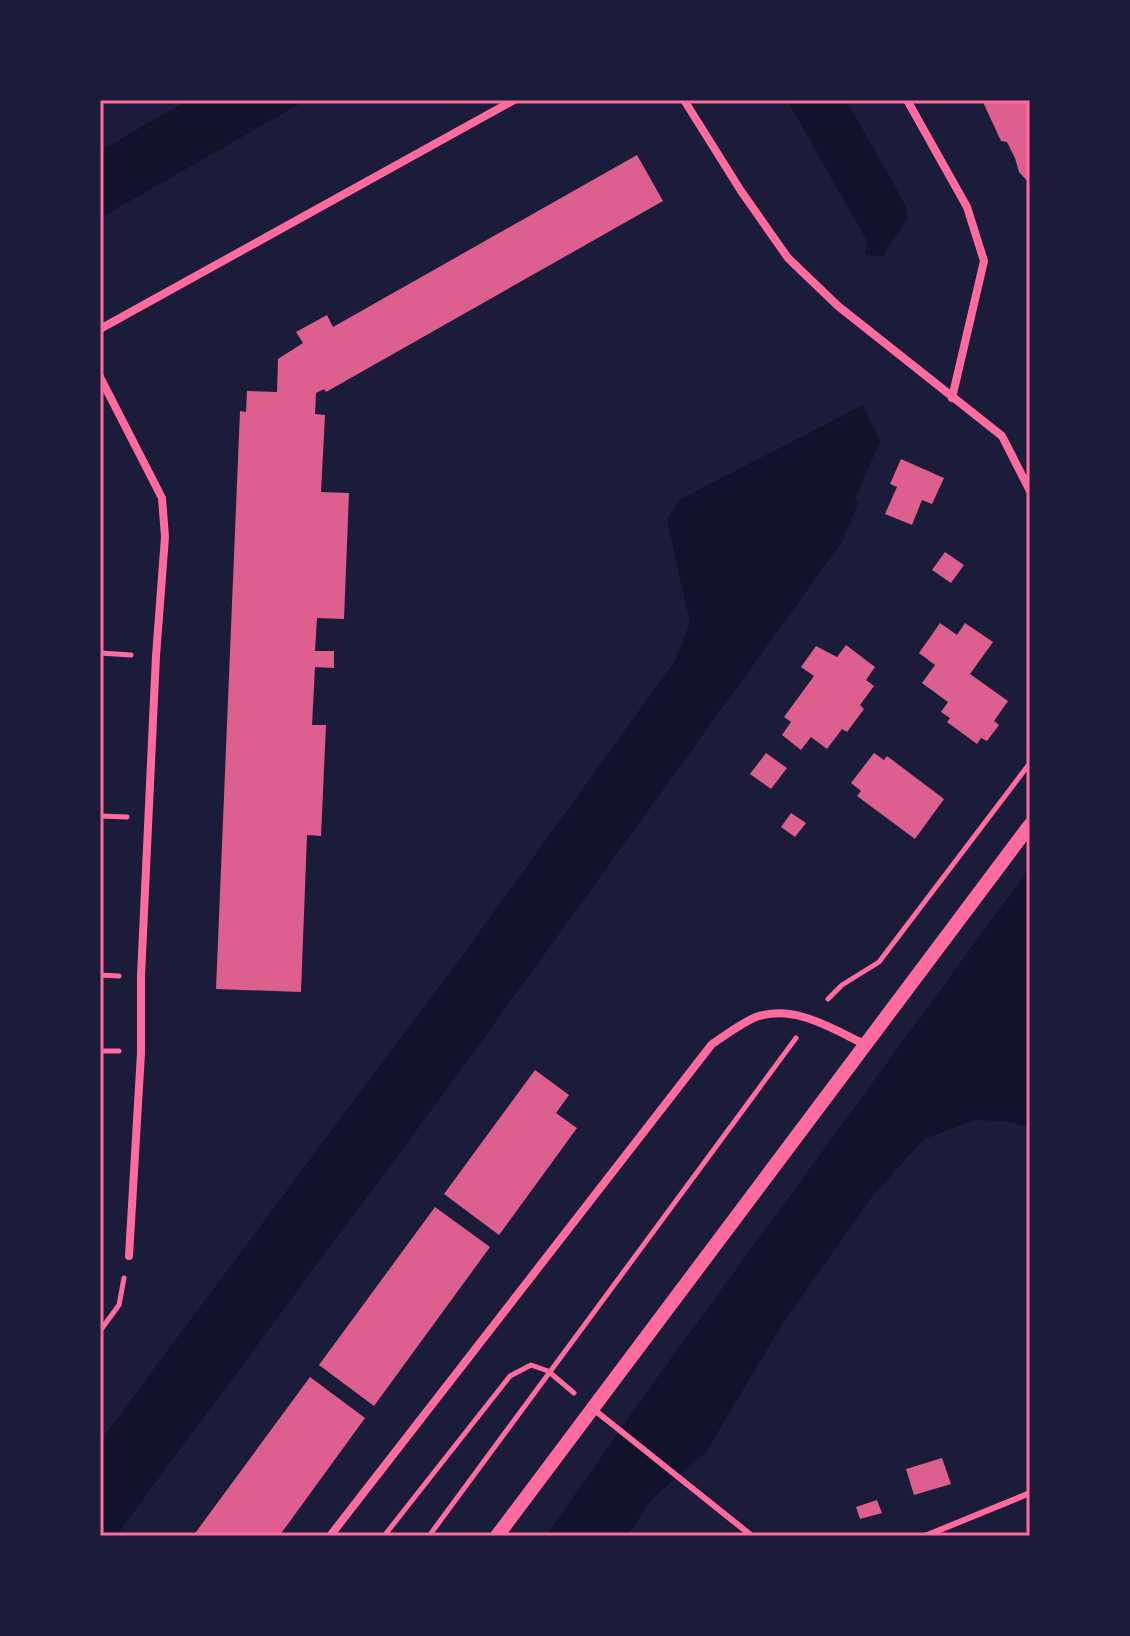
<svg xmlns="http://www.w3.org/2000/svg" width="1130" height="1636" viewBox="0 0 1130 1636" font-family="'PT Sans',sans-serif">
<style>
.water{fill:#12122b}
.building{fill:#dd5f8e}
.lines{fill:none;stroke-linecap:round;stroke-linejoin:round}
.path{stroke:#ff6b9d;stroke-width:5}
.service{stroke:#ff6b9d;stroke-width:6}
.minor{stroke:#ff6b9d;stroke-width:8}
.tertiary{stroke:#ff6b9d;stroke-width:14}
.neatline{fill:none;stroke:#ff6b9d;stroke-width:3}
</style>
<rect width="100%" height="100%" fill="#1b1b3a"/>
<g class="water">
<path d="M 188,100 L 306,100 L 100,218 L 100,151 Z"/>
<path d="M 787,100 L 846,100 L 906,206 C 911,231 888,236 885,256 L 865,255 L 867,241 Z"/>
<path d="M 863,405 L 880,441 L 855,499 L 859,501 L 842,542 L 452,1082 L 116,1536 L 100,1536 L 100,1441 L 459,960 L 675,661 L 690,623 L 667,520 L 679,500 Z"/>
<path d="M 1030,867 L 1030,1127 L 1004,1121 L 975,1120 L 924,1139 L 871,1198 L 781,1326 L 706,1452 L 653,1498 L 627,1536 L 546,1536 L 648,1390 Z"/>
</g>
<g class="building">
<path d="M 982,100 L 1030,100 L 1030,184 L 1019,172 L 1015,158 L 1007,142 L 1001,141 Z"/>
<path d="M 637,155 L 663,201 L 326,392 L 324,389 L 316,393 L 315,414 L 325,415 L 321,492 L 349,493 L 344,619 L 317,618 L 315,651 L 334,651 L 334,668 L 315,667 L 312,725 L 326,725 L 321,836 L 307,835 L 301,992 L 216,989 L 240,411 L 246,412 L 247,391 L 277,392 L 278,359 L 303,343 L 296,332 L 327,315 L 333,327 Z"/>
<path d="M 901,459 L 944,478 L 932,504 L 922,500 L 912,525 L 885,514 L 897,487 L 890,484 Z"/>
<path d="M 945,552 L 964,565 L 951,583 L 932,570 Z"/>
<path d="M 940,623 L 957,635 L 965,623 L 993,642 L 970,674 L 1008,701 L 994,721 L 999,725 L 987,741 L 981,738 L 977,744 L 947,722 L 950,718 L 941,712 L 948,702 L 922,683 L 935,665 L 919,653 Z"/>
<path d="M 846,645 L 875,667 L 866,680 L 874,686 L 860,705 L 864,709 L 847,732 L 842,729 L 827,749 L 811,737 L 801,750 L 782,735 L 791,722 L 784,717 L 814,676 L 801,667 L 816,646 L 837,657 Z"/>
<path d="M 766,753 L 787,768 L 771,789 L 750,774 Z"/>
<path d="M 874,753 L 884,760 L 887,756 L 944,799 L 915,839 L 857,796 L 861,791 L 851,783 Z"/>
<path d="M 791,813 L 806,823 L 795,837 L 781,827 Z"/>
<path d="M 535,1070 L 569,1095 L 556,1113 L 577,1128 L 499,1235 L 444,1194 Z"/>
<path d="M 435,1207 L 490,1247 L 374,1406 L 319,1365 Z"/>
<path d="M 310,1377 L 365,1418 L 288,1524 L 279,1536 L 193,1536 Z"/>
<path d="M 942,1458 L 951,1484 L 914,1495 L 906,1469 Z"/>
<path d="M 877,1500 L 882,1513 L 860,1519 L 856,1507 Z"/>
</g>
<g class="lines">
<g class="path">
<path d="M 100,653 L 131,655"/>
<path d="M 100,816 L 127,817"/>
<path d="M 100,975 L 119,976"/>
<path d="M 828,999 L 842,985 L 879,962 L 1030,763"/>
<path d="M 100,1051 L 119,1051"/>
<path d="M 100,1331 L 119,1305 L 124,1278"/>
<path d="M 384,1536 L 510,1376 L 531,1365 L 548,1371 L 574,1393"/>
<path d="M 429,1536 L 796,1038"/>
</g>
<g class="service">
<path d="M 592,1408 L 752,1536"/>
<path d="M 925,1536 L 1030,1493"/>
</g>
<g class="minor">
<path d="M 684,100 L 741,191 L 788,258 L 838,306 L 1002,436 L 1030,491"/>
<path d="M 907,100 L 967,207 L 984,261 L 952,398"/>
<path d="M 100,329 L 514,100"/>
<path d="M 100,377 L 162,498 L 165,537 L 156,656 L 141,976 L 141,1053 L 129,1256"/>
<path d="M 330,1536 L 712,1044 C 726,1035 741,1023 756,1017 C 794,1004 831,1028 864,1044"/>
</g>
<path class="tertiary" d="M 497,1536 L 1030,825"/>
</g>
<rect width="1130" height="1636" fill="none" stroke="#1b1b3a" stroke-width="204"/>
<rect x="102" y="102" width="926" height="1432" class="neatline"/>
</svg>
